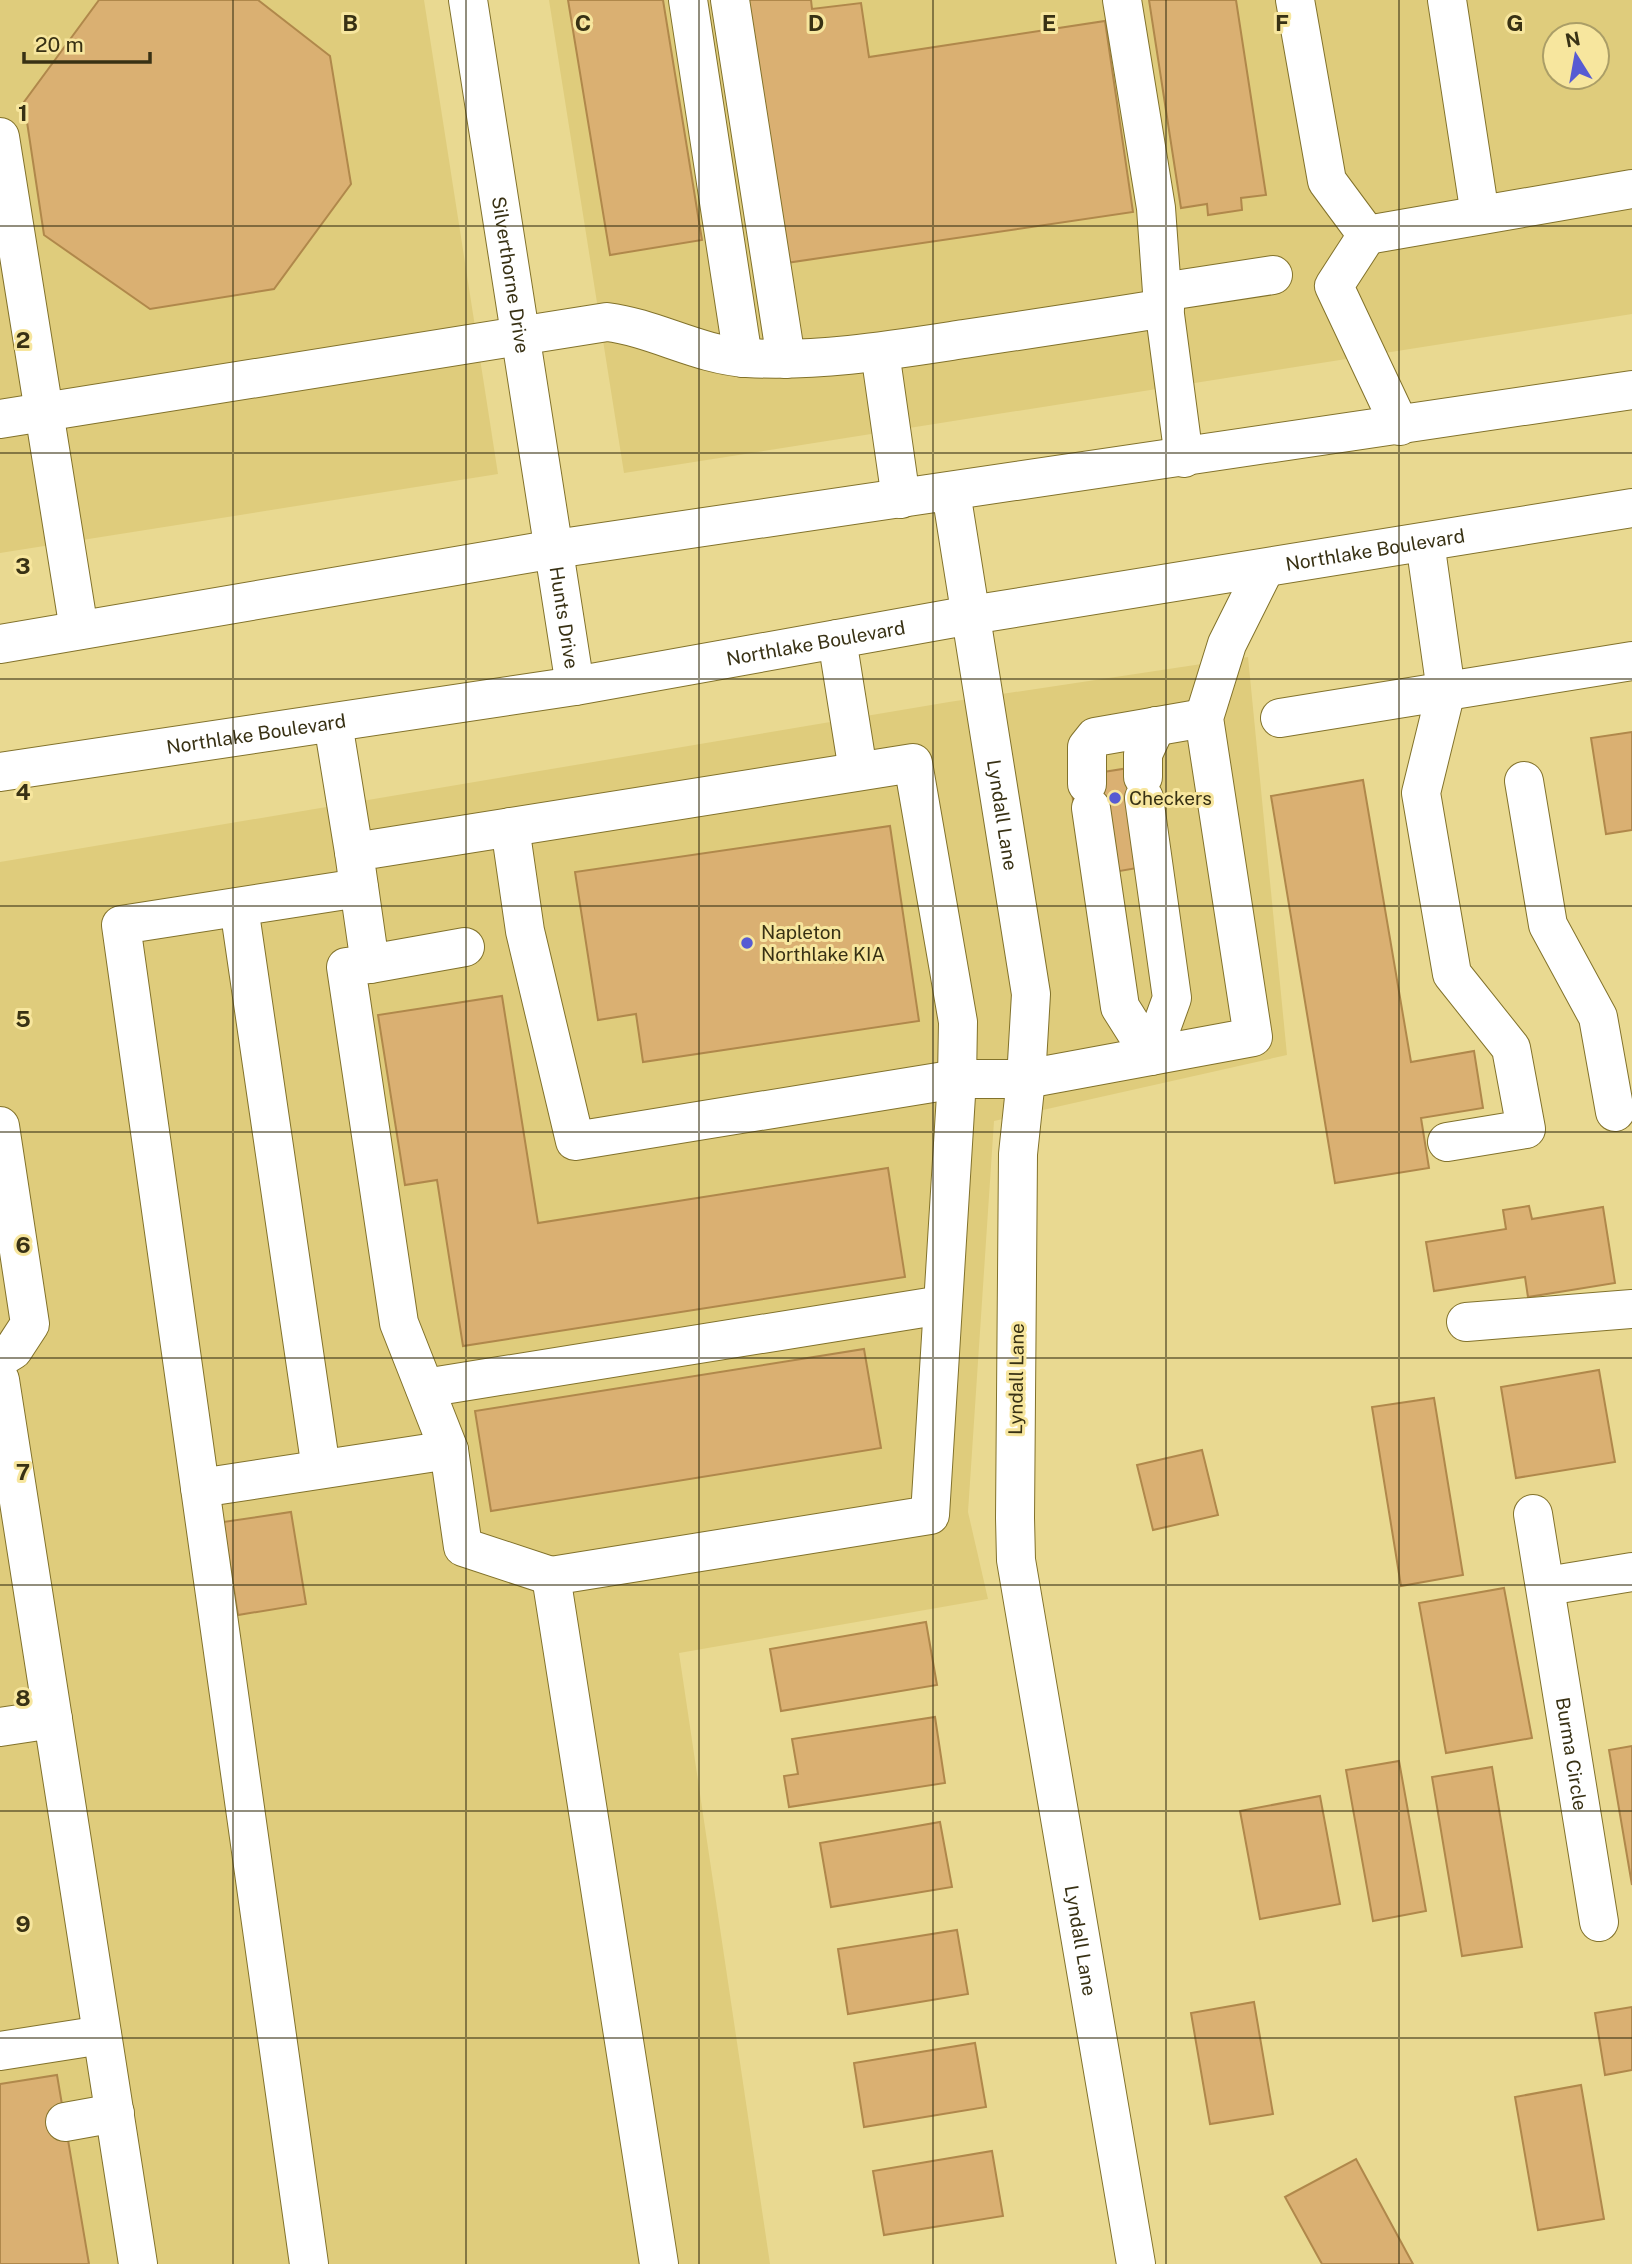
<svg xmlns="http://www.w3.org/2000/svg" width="1632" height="2264" viewBox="0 0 1632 2264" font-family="'Public Sans',sans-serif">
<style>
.built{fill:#dfcc7c;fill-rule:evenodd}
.building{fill:#dab072;stroke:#b0884b;stroke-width:2}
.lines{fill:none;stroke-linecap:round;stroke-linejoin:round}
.minor-casing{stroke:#82722b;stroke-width:40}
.major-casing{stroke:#82722b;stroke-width:40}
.minor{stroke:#fff;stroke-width:38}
.major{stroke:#fff;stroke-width:38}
.grid{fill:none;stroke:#383114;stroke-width:2;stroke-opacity:0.55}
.poi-dot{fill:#575bd3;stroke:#f7e69e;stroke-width:2.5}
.labels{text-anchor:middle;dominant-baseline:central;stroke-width:6;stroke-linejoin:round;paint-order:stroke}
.street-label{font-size:19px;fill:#383114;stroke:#f7e69e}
.poi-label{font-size:19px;fill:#383114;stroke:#f7e69e;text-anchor:start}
.grid-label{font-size:23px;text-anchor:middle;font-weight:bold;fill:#383114;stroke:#f7e69e;stroke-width:6;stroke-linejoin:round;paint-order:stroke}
</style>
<rect width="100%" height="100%" fill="#e9d991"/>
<g class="built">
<path d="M 0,0 L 424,0 L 498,474 L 0,553 Z"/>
<path d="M 549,0 L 1632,0 L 1632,314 L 624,473 ZM 1555,35 L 1597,35 L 1597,77 L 1555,77 Z"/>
<path d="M 1248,657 L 1287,1055 L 994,1121 L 968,1512 L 988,1599 L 679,1653 L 770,2264 L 0,2264 L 0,862 L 949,702 Z"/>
</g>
<g class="building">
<path d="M 99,0 L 258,0 L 330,56 L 351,184 L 274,289 L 150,309 L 44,235 L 24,102 Z"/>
<path d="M 568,0 L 663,0 L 702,240 L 610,255 Z"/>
<path d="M 748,0 L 811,0 L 812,9 L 861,3 L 869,57 L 1105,21 L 1133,212 L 786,263 Z"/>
<path d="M 1149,0 L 1236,0 L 1266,195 L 1241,198 L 1242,210 L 1208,215 L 1207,204 L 1181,208 Z"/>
<path d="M 1632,732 L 1632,830 L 1606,834 L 1591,738 Z"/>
<path d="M 1129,768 L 1143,867 L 1114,872 L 1075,811 L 1071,788 L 1097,773 Z"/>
<path d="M 1363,780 L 1411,1062 L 1474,1051 L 1483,1108 L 1421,1118 L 1429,1168 L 1335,1183 L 1271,796 Z"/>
<path d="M 890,826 L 919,1021 L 643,1062 L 636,1014 L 598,1020 L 575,872 Z"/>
<path d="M 502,996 L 538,1223 L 888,1168 L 905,1277 L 463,1346 L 437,1180 L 405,1185 L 378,1015 Z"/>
<path d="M 1529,1206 L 1532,1219 L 1603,1207 L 1615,1283 L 1528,1297 L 1525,1277 L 1434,1291 L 1426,1242 L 1506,1229 L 1503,1210 Z"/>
<path d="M 864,1349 L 881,1448 L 491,1511 L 475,1411 Z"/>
<path d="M 1599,1370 L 1615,1462 L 1516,1478 L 1501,1387 Z"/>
<path d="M 1434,1398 L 1463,1575 L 1401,1586 L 1372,1407 Z"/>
<path d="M 1202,1450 L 1218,1515 L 1153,1530 L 1137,1465 Z"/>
<path d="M 291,1512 L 306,1604 L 238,1615 L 223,1522 Z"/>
<path d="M 1504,1588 L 1532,1738 L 1446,1753 L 1419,1603 Z"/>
<path d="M 926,1622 L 937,1685 L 781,1711 L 770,1649 Z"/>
<path d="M 935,1717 L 945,1783 L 789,1807 L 784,1776 L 798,1774 L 792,1739 Z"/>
<path d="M 1632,1746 L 1632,1885 L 1609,1750 Z"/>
<path d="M 1399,1761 L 1426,1911 L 1373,1921 L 1346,1770 Z"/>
<path d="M 1492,1767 L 1522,1947 L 1462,1956 L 1432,1777 Z"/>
<path d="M 1320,1796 L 1340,1904 L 1260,1919 L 1240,1811 Z"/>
<path d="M 940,1822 L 952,1887 L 831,1907 L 820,1843 Z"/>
<path d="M 957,1930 L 968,1994 L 848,2014 L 838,1949 Z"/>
<path d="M 1254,2002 L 1273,2114 L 1210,2124 L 1191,2013 Z"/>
<path d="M 1632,2007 L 1632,2070 L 1605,2075 L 1595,2013 Z"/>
<path d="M 975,2043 L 986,2107 L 864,2127 L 854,2063 Z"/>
<path d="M 57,2075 L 89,2264 L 0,2264 L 0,2084 Z"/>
<path d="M 1581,2085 L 1604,2219 L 1538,2230 L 1515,2097 Z"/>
<path d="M 992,2151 L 1003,2216 L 884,2235 L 873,2171 Z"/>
<path d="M 1356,2159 L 1413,2264 L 1322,2264 L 1285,2197 Z"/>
</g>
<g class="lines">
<g class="minor-casing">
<g id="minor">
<path id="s1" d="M 468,0 L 575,686"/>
<path d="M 688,0 L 743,358"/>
<path d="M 730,0 L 786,359"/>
<path d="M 1122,0 L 1156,208 L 1162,292 L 1184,458"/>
<path d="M 1295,0 L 1327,181 L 1367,235 L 1334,286 L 1400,426"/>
<path d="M 1447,0 L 1480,215"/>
<path d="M 0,137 L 79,630"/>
<path d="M 1367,235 L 1632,189"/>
<path d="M 1162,292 L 1273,275"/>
<path d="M 880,352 L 901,499"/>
<path d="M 0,419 L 607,322 C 655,328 698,355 747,358 C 820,362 892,350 964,339 C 1031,329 1098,319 1165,308"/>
<path id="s2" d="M 951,492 L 1031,994 L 1026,1079 L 1018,1154 L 1015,1518 L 1016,1560 L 1136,2264"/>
<path d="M 1425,542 L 1446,691 L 1421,793 L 1452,974 L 1511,1048 L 1526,1129 L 1447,1142"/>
<path d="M 837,639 L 858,771"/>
<path d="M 1280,718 L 1632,661"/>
<path d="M 333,723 L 354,852"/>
<path d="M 1143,777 L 1143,754 L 1156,726"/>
<path d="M 1524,781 L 1548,925 L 1598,1017 L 1615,1112"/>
<path d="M 1087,784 L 1087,747 L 1095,737 L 1204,718"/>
<path d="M 1091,808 L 1120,1007 L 1151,1056 L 1172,998 L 1144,798"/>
<path d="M 510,827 L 525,931 L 575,1141 L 957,1079 L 1026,1079 L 1253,1037 L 1204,718 L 1227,644 L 1265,568"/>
<path d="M 239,907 L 321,1469"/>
<path d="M 465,947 L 370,964 L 354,852 L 913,763 L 958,1022 L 957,1079 L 930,1515 L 551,1576 L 659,2264"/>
<path d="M 370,964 L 346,967 L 399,1323 L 449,1450 L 463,1547 L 551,1576"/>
<path d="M 0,1126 L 30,1324 L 13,1350 L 0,1358"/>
<path d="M 1466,1322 L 1632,1309"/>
<path d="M 0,1380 L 138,2264"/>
<path d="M 425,1388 L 942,1305"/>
<path d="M 200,1488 L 449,1450"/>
<path id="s3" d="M 1533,1514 L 1599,1922"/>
<path d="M 1547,1586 L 1632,1572"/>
<path d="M 0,1727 L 53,1719"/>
<path d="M 0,2051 L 102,2035"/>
<path d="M 65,2122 L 115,2113"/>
<path d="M 309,2264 L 121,925 L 359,888"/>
</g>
</g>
<g class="major-casing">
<g id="major">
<path d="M 0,644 L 555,549 L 1632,390"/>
<path id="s4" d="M 0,772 L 575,686 L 971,615 L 1632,508"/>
</g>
</g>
<use href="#minor" class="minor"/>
<use href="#major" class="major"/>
</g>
<path class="grid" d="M 233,0 L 233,2264M 466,0 L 466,2264M 699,0 L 699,2264M 933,0 L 933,2264M 1166,0 L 1166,2264M 1399,0 L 1399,2264M 0,226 L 1632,226M 0,453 L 1632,453M 0,679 L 1632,679M 0,906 L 1632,906M 0,1132 L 1632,1132M 0,1358 L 1632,1358M 0,1585 L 1632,1585M 0,1811 L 1632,1811M 0,2038 L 1632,2038"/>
<g class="poi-dot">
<circle cx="1115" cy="798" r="7"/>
<circle cx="747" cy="943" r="7"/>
</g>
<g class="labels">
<g class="street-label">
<text stroke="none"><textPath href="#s1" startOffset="278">Silverthorne Drive</textPath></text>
<text stroke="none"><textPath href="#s4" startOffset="1393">Northlake Boulevard</textPath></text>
<text stroke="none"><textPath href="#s1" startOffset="625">Hunts Drive</textPath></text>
<text stroke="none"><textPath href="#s4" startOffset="826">Northlake Boulevard</textPath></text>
<text stroke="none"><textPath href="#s4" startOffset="259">Northlake Boulevard</textPath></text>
<text stroke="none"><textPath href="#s2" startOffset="327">Lyndall Lane</textPath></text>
<text transform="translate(1016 1379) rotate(-89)">Lyndall Lane</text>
<text stroke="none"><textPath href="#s3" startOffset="243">Burma Circle</textPath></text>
<text stroke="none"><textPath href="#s2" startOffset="1461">Lyndall Lane</textPath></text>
</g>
<g class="poi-label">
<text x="1129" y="798">Checkers</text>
<text x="761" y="932">Napleton<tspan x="761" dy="22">Northlake KIA</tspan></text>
</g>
</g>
<g class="grid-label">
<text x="350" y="31">B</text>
<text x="583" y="31">C</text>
<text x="816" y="31">D</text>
<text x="1049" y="31">E</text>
<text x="1282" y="31">F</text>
<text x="1515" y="31">G</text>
<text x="23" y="121">1</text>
<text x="23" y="348">2</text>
<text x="23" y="574">3</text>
<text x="23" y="800">4</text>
<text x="23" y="1027">5</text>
<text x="23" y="1253">6</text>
<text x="23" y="1480">7</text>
<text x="23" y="1706">8</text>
<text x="23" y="1932">9</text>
</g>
<g transform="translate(1576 56) rotate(349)"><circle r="33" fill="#f7e69e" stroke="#ab9e67" stroke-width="2"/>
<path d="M0-5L12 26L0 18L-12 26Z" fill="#575bd3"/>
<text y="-10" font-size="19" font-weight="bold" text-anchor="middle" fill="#383114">N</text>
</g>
<path d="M24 52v10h126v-10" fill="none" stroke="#383114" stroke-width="3.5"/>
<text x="35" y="52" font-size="21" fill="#383114" stroke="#f7e69e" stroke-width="5" paint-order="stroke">20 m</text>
</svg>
